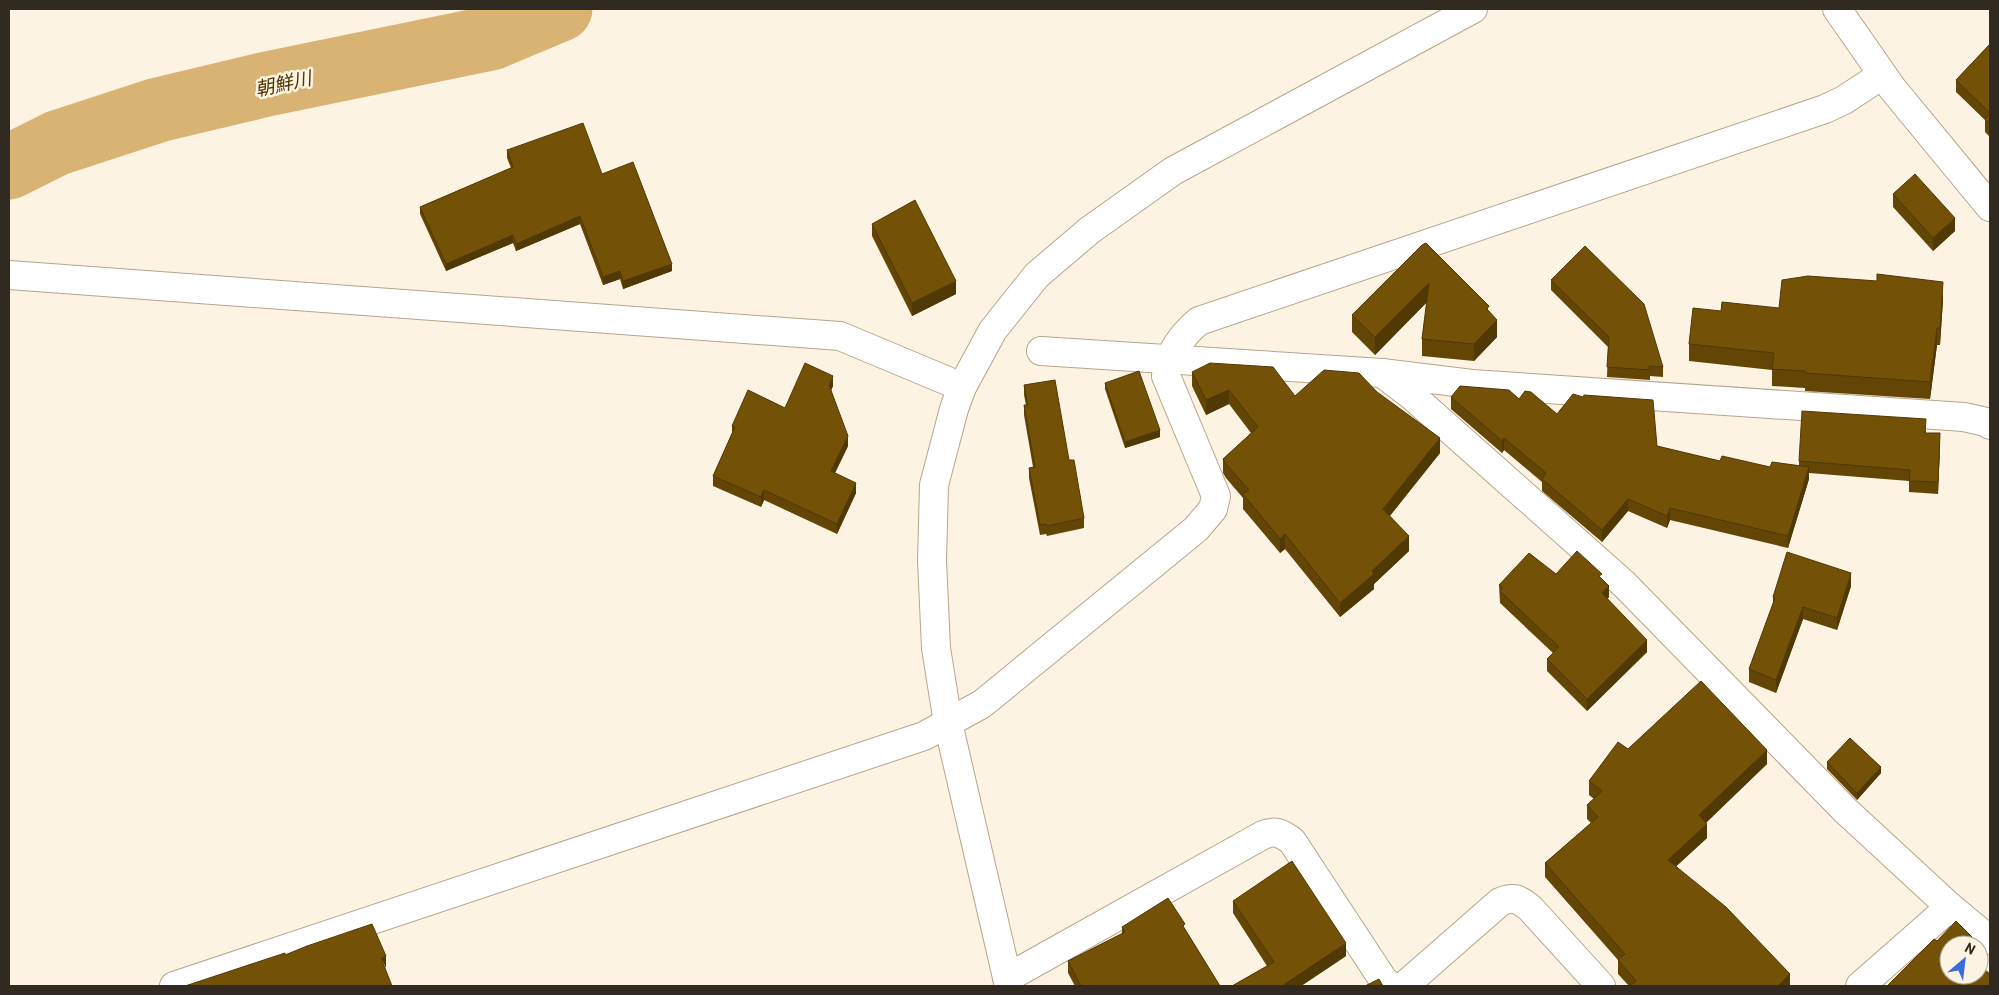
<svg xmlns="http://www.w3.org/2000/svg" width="1999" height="995" viewBox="0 0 1999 995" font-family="Barlow,'Noto Sans JP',sans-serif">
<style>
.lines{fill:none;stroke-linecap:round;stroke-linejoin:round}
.river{stroke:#d9b373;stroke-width:65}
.minor-casing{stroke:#b6a58b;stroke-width:30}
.minor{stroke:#fff;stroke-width:28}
.wall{fill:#634606}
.shaded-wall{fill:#503905}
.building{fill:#735107;stroke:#503905}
.labels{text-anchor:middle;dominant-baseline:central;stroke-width:5;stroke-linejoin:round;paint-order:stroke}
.water-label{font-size:19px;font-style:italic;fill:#503600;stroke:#fdf3e2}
</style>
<rect width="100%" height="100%" fill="#fdf3e2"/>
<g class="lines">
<path class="river" d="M 9,167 L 57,143 L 158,110 L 267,84 L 491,38 L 560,9"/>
<g class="minor-casing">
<g id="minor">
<path d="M 1837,9 L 1892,88 L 1990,207"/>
<path d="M 9,275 L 840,336 L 962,387"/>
<path d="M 1041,351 L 1382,373 L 1472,384 L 1964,417 L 1986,422 L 1990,425"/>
<path d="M 1382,373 L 1411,395 L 1624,584 L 1846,811 L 1950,907 L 1990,940"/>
<path d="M 1007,978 L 1263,835 C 1275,830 1281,833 1292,841 L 1384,981 L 1391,986"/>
<path d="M 174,986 L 924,736 L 982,704 L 1196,529 L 1213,509 L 1216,496 L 1166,376 C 1166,356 1184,333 1199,321 L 1825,109 L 1844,100 L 1882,75"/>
<path d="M 1009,986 L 948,723 L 936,648 L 932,561 L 934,485 L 954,409 L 962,387 L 993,330 L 1037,275 L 1090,230 L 1173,171 L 1473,9"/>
<path d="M 1404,986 L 1500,902 C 1514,896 1519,899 1530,908 L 1601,986"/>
<path d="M 1860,986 L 1950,907"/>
</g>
</g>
<use href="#minor" class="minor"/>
</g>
<g class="wall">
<path d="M 1990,44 L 1990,137 L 1985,132 L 1985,120 L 1956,92 L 1956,80 Z"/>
<path d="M 507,150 L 602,174 L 672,271 L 623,289 L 620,279 L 603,285 L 580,224 L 516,251 L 513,243 L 446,271 L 420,214 L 420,207 L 511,168 L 507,158 Z"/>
<path d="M 1893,194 L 1955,231 L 1933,251 L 1893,207 Z"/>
<path d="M 872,224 L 956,294 L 912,316 L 872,236 Z"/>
<path d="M 1422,245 L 1489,312 L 1497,337 L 1474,361 L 1422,356 L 1422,339 L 1427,302 L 1375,355 L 1352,332 L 1352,315 Z"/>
<path d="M 1551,280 L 1663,367 L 1663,377 L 1650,376 L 1650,380 L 1607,377 L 1608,347 L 1551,290 Z"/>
<path d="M 1943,300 L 1940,345 L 1937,345 L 1930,399 L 1805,391 L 1805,388 L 1772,386 L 1772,370 L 1689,361 L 1689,344 L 1779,308 Z"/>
<path d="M 1192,372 L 1295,396 L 1377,392 L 1440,453 L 1390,516 L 1409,551 L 1374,584 L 1374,589 L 1340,617 L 1285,549 L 1280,553 L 1243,509 L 1243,498 L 1226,478 L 1223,473 L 1223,459 L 1251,433 L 1229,404 L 1206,415 L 1192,386 Z"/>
<path d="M 1105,383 L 1160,437 L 1125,448 L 1105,389 Z"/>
<path d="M 1024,385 L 1069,460 L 1084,518 L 1084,528 L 1047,536 L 1046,534 L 1040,535 L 1029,478 L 1029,468 L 1033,467 L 1024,415 L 1024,405 L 1026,405 L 1024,395 Z"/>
<path d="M 833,386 L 831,390 L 848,446 L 835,473 L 856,493 L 837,534 L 764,500 L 761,507 L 713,486 L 713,476 L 732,433 L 732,426 L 785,408 Z"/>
<path d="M 1451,397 L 1519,399 L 1557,414 L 1657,446 L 1720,461 L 1770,467 L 1799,466 L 1799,461 L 1926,430 L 1926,433 L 1940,445 L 1938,494 L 1909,492 L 1909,481 L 1809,473 L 1809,479 L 1788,548 L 1670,520 L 1667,528 L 1628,511 L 1602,542 L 1542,491 L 1542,482 L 1504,450 L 1502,453 L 1451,409 Z"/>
<path d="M 1556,574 L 1602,579 L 1609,597 L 1607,599 L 1647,652 L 1587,711 L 1547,671 L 1547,659 L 1553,653 L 1500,603 L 1499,585 Z"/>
<path d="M 1851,586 L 1837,630 L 1803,619 L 1776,693 L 1749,682 L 1749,669 L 1773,605 L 1773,597 Z"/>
<path d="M 1628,749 L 1767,764 L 1706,823 L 1707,838 L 1676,866 L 1790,986 L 1629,986 L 1618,974 L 1618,960 L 1545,877 L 1545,863 L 1591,823 L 1587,819 L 1587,805 L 1594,799 L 1589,795 L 1589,781 Z"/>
<path d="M 1827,762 L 1881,773 L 1857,800 L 1827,769 Z"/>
<path d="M 1233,901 L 1346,956 L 1301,986 L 1232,986 L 1267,966 L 1233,913 Z"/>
<path d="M 1122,927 L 1185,929 L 1220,986 L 1075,986 L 1068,973 L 1068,961 L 1122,934 Z"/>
</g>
<g class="shaded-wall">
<path d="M 580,216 L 580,224 L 516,251 L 516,244 Z"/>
<path d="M 1955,218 L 1955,231 L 1933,251 L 1933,238 Z"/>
<path d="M 513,235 L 513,243 L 446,271 L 446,264 Z"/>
<path d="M 672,264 L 672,271 L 623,289 L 623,281 Z"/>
<path d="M 620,271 L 620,279 L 603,285 L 603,277 Z"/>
<path d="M 956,281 L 956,294 L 912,316 L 912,303 Z"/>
<path d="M 1943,282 L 1943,300 L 1940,345 L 1940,328 Z"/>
<path d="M 1429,283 L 1429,300 L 1375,355 L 1375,337 Z"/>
<path d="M 1497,320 L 1497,337 L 1474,361 L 1474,344 Z"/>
<path d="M 1937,328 L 1937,345 L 1930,399 L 1930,382 Z"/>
<path d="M 833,376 L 833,386 L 829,395 L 829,385 Z"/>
<path d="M 1229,390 L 1229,404 L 1206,415 L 1206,400 Z"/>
<path d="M 1160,430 L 1160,437 L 1125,448 L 1125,442 Z"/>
<path d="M 1940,433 L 1940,445 L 1938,494 L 1938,482 Z"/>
<path d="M 848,436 L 848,446 L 831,481 L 831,471 Z"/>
<path d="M 1440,438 L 1440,453 L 1383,524 L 1383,509 Z"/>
<path d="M 1504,438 L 1504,450 L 1502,453 L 1502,441 Z"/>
<path d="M 1809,467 L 1809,479 L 1788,548 L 1788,536 Z"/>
<path d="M 856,483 L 856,493 L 837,534 L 837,524 Z"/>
<path d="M 764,490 L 764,500 L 761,507 L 761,497 Z"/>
<path d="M 1628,499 L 1628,511 L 1602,542 L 1602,530 Z"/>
<path d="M 1670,508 L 1670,520 L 1667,528 L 1667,516 Z"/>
<path d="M 1285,534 L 1285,549 L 1280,553 L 1280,539 Z"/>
<path d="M 1409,536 L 1409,551 L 1374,584 L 1374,589 L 1340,617 L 1340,603 Z"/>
<path d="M 1851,573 L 1851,586 L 1837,630 L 1837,618 Z"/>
<path d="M 1609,586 L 1609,597 L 1602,605 L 1602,593 Z"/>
<path d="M 1803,607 L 1803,619 L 1776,693 L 1776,680 Z"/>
<path d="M 1647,640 L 1647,652 L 1587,711 L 1587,699 Z"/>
<path d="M 1767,750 L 1767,764 L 1699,829 L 1699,815 Z"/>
<path d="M 1881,767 L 1881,773 L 1857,800 L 1857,793 Z"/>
<path d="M 1707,824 L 1707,838 L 1668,874 L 1668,860 Z"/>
<path d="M 1346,943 L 1346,956 L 1301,986 L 1282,986 Z"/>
<path d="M 386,956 L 386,968 L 381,958 Z"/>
<path d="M 1790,974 L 1790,986 L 1778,986 Z"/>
</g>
<g class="building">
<path d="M 1990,44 L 1990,124 L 1985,119 L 1990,113 L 1956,80 Z"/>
<path d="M 583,123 L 602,174 L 633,162 L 672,264 L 623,281 L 620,271 L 603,277 L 580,216 L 516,244 L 513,235 L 446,264 L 420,207 L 513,167 L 507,150 Z"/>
<path d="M 1915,174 L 1955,218 L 1933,238 L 1893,194 Z"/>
<path d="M 915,200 L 956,281 L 912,303 L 872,224 Z"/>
<path d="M 1426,243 L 1489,306 L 1487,309 L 1497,320 L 1474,344 L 1422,339 L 1429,283 L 1375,337 L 1352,315 L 1422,245 Z"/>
<path d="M 1585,246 L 1644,304 L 1663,367 L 1649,366 L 1650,370 L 1607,367 L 1609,337 L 1551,280 Z"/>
<path d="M 1877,274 L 1943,282 L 1940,328 L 1937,328 L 1930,382 L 1805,373 L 1805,371 L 1772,369 L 1774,353 L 1689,344 L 1693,308 L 1721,311 L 1722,302 L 1779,308 L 1782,280 L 1808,276 L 1877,281 Z"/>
<path d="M 805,363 L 833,376 L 829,385 L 848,436 L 831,471 L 856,483 L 837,524 L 764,490 L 761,497 L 713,476 L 735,427 L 732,426 L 748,390 L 785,408 Z"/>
<path d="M 1210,363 L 1273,367 L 1295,396 L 1324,370 L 1359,373 L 1377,392 L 1440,438 L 1383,509 L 1409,536 L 1372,571 L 1374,574 L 1340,603 L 1285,534 L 1280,539 L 1243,494 L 1249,490 L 1226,464 L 1223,459 L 1258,427 L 1229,390 L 1206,400 L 1192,372 Z"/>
<path d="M 1139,371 L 1160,430 L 1125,442 L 1105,383 Z"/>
<path d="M 1055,380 L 1069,460 L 1074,460 L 1084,518 L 1047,526 L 1046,524 L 1040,525 L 1029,468 L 1035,467 L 1024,405 L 1028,405 L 1024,385 Z"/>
<path d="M 1460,386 L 1509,390 L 1519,399 L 1525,391 L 1531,392 L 1557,414 L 1573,394 L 1583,397 L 1584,395 L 1653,400 L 1657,446 L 1720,461 L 1722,456 L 1770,467 L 1772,462 L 1809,467 L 1788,536 L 1670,508 L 1667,516 L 1628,499 L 1602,530 L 1542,479 L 1546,473 L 1504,438 L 1502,441 L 1451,397 Z"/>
<path d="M 1802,411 L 1926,419 L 1925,433 L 1940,433 L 1938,482 L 1909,481 L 1910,470 L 1799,461 Z"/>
<path d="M 1577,551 L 1602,574 L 1599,576 L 1609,586 L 1602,593 L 1647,640 L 1587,699 L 1547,659 L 1559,647 L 1500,591 L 1503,588 L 1499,585 L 1529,553 L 1556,574 Z"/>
<path d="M 1787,552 L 1851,573 L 1837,618 L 1803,607 L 1776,680 L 1749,669 L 1775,598 L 1773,597 Z"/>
<path d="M 1701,681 L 1767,750 L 1699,815 L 1707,824 L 1668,860 L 1726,907 L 1790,974 L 1778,986 L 1630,986 L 1636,981 L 1618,960 L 1625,954 L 1545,863 L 1598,817 L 1587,805 L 1602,791 L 1589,781 L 1618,742 L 1628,749 Z"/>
<path d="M 1850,738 L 1881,767 L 1857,793 L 1827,762 Z"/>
<path d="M 1292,861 L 1346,943 L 1282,986 L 1232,986 L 1274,962 L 1233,901 Z"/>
<path d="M 1168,898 L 1185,924 L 1183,926 L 1220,986 L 1081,986 L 1068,961 L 1125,932 L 1122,927 Z"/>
<path d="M 1956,921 L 1978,943 L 1977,945 L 1949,945 L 1949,975 L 1979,975 L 1979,965 L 1990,974 L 1990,986 L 1887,986 L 1934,939 L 1937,941 Z"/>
<path d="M 372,924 L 386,956 L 381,958 L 392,986 L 185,986 L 285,953 L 285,955 L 307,946 Z"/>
<path d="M 1379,979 L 1383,986 L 1365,986 Z"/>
</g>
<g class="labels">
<g class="water-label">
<text transform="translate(283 83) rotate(-12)">朝鮮川</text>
</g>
</g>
<rect width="1999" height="995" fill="none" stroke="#312a20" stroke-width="20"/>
<g transform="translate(1964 960) rotate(28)"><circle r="24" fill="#fdf3e2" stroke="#aba394"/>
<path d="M0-4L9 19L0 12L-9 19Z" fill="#3a6bdb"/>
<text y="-8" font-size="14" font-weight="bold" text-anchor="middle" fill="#312a20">N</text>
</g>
</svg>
